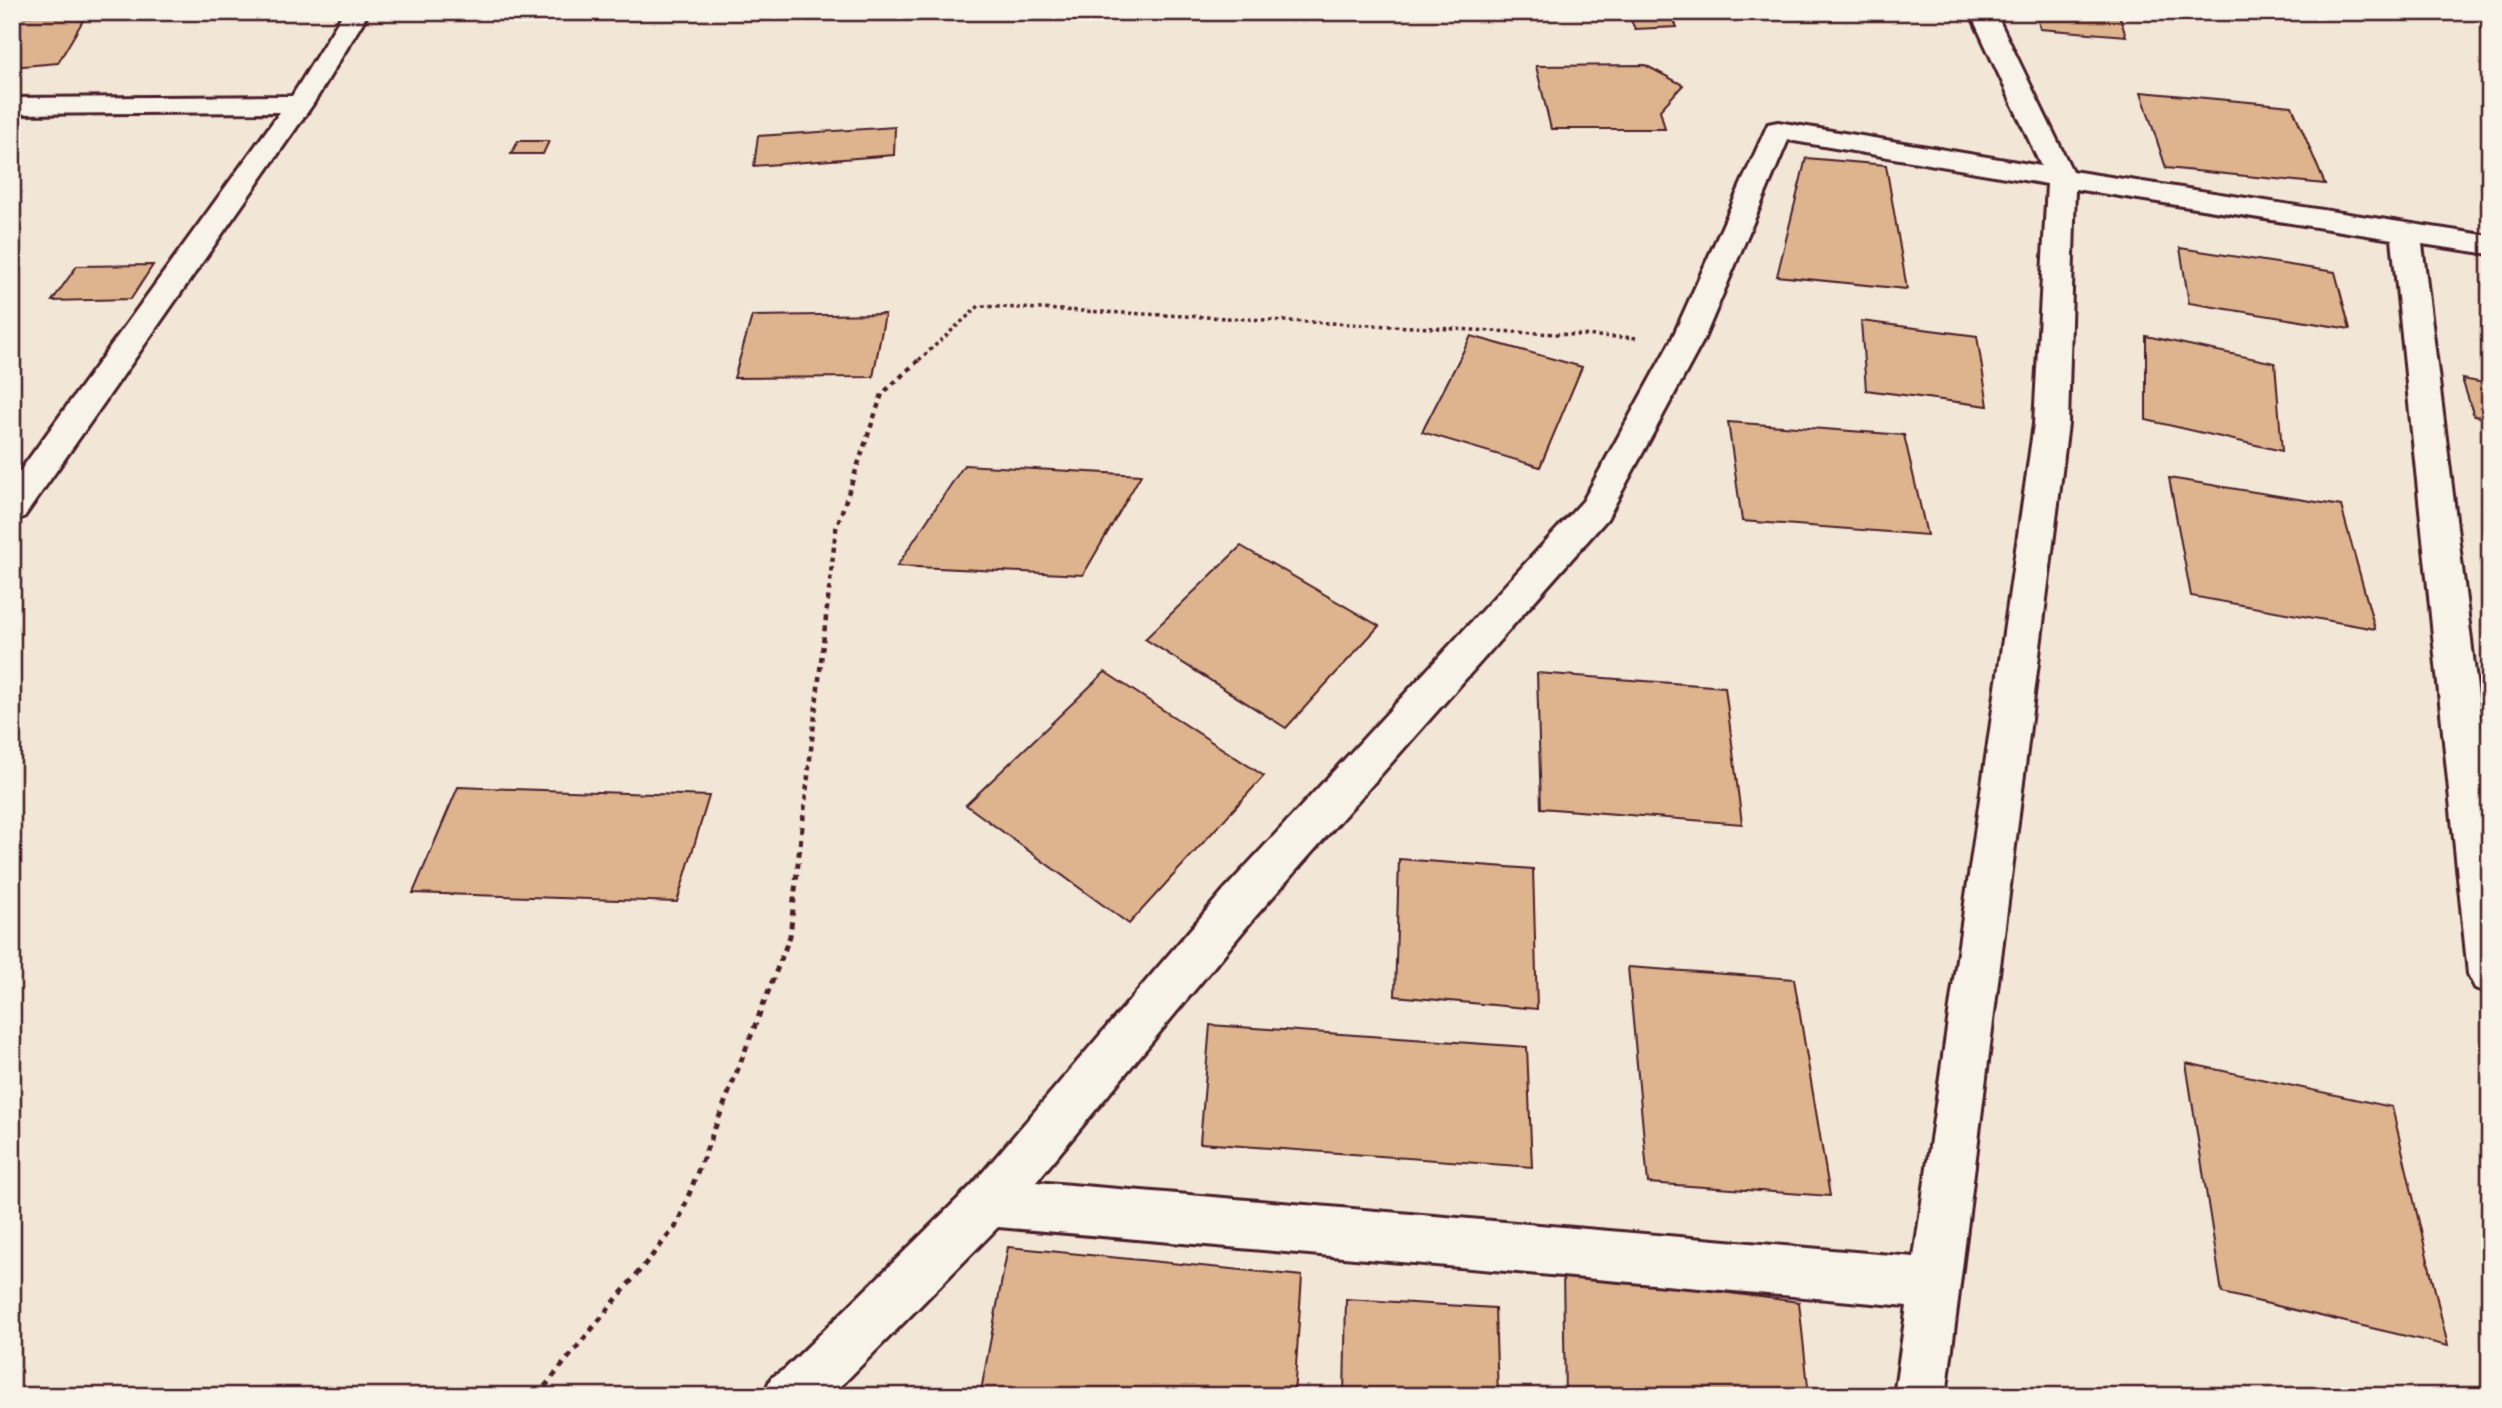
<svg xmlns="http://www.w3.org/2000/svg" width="2502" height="1408" viewBox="0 0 2502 1408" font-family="Mynerve,sans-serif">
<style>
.building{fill:#deb48e;stroke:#4a1f2b;stroke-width:2}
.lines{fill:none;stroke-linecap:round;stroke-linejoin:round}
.minor-casing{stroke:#4a1f2b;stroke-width:6}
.path-far2{stroke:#4a1f2b;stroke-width:3.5;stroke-dasharray:3.5 3.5;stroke-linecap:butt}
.path-far1{stroke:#4a1f2b;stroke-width:4.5;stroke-dasharray:5 5;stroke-linecap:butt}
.path{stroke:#4a1f2b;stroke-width:5;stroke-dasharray:6 6;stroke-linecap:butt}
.minor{fill:#f7f3e8;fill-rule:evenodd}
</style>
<rect width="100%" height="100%" fill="#f2e6d6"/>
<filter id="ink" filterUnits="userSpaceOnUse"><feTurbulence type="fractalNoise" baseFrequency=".0143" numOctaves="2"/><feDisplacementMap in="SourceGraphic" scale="14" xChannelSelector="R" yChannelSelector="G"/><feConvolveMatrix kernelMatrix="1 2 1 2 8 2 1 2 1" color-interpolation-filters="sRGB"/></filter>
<g filter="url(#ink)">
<g class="building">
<path d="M 68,12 L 88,12 L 58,63 L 12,67 L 12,17 Z"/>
<path d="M 1627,12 L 1670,12 L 1677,27 L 1635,29 Z"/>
<path d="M 2036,12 L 2118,12 L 2126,36 L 2040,29 Z"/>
<path d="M 1645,65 L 1683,85 L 1660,110 L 1665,129 L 1551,129 L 1536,66 Z"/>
<path d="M 2141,92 L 2292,106 L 2325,184 L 2166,168 Z"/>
<path d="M 895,127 L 894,155 L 754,166 L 758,136 Z"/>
<path d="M 518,141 L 549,141 L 543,154 L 511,154 Z"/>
<path d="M 1806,158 L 1886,165 L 1907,289 L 1777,276 Z"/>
<path d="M 2180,248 L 2335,272 L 2350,329 L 2189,303 Z"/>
<path d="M 153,265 L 131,299 L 52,301 L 77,266 Z"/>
<path d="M 885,314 L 873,377 L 734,378 L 752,316 Z"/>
<path d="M 1861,321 L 1977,336 L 1988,406 L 1866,390 Z"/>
<path d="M 1471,336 L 1582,367 L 1540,467 L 1422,432 Z"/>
<path d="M 2146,336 L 2275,363 L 2282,451 L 2146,420 Z"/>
<path d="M 2462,379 L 2490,384 L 2490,418 L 2474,416 Z"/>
<path d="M 1728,422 L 1904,435 L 1927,535 L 1742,521 Z"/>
<path d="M 964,465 L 1141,475 L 1083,575 L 897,566 Z"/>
<path d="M 2169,478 L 2341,506 L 2375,629 L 2191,596 Z"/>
<path d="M 1241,546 L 1379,626 L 1286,728 L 1145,639 Z"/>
<path d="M 1105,672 L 1264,776 L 1129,924 L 966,805 Z"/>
<path d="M 1537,673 L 1725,687 L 1742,824 L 1541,808 Z"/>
<path d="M 458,787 L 709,796 L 677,902 L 413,893 Z"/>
<path d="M 1399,859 L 1533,869 L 1537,1009 L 1395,996 Z"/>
<path d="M 1628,967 L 1794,979 L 1830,1196 L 1648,1183 Z"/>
<path d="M 1210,1025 L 1527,1047 L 1532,1167 L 1200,1143 Z"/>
<path d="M 2186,1063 L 2392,1107 L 2448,1346 L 2222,1293 Z"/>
<path d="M 1008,1247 L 1302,1276 L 1294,1396 L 980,1396 Z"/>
<path d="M 1563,1272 L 1799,1302 L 1809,1396 L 1565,1396 Z"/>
<path d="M 1346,1299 L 1495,1308 L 1498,1396 L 1344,1396 Z"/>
</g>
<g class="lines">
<g class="minor-casing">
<g id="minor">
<path d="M 344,12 L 369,12 L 313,104 L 24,517 L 12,521 L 12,482 L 280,112 L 12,114 L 12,98 L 292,96 Z"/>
<path d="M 1970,12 L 1995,12 L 2072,171 L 2490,236 L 2490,254 L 2422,244 L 2490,794 L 2490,994 L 2475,988 L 2468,974 L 2392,239 L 2075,189 L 2068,424 L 1946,1396 L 1894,1396 L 1907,1306 L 998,1227 L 831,1396 L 763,1396 L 771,1378 L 785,1369 L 972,1185 L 1224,890 L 1583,501 L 1671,341 L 1768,124 L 1778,122 L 2041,166 ZM 1788,140 L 2047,184 L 2034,424 L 1914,1257 L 1036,1182 L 1254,918 L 1607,519 L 1703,341 Z"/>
</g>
</g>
<path class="path-far2" d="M 919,360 L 979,306 L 1639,338"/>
<path class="path-far1" d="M 803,820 L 836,529 L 882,394 L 921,358"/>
<path class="path" d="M 537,1396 L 677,1225 L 790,936 L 803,818"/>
<use href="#minor" class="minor"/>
</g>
</g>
<rect width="2502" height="1408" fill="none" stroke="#f7f3e8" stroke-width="42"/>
<rect x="21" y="21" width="2460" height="1366" fill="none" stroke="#4a1f2b" stroke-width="2.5" filter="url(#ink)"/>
</svg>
